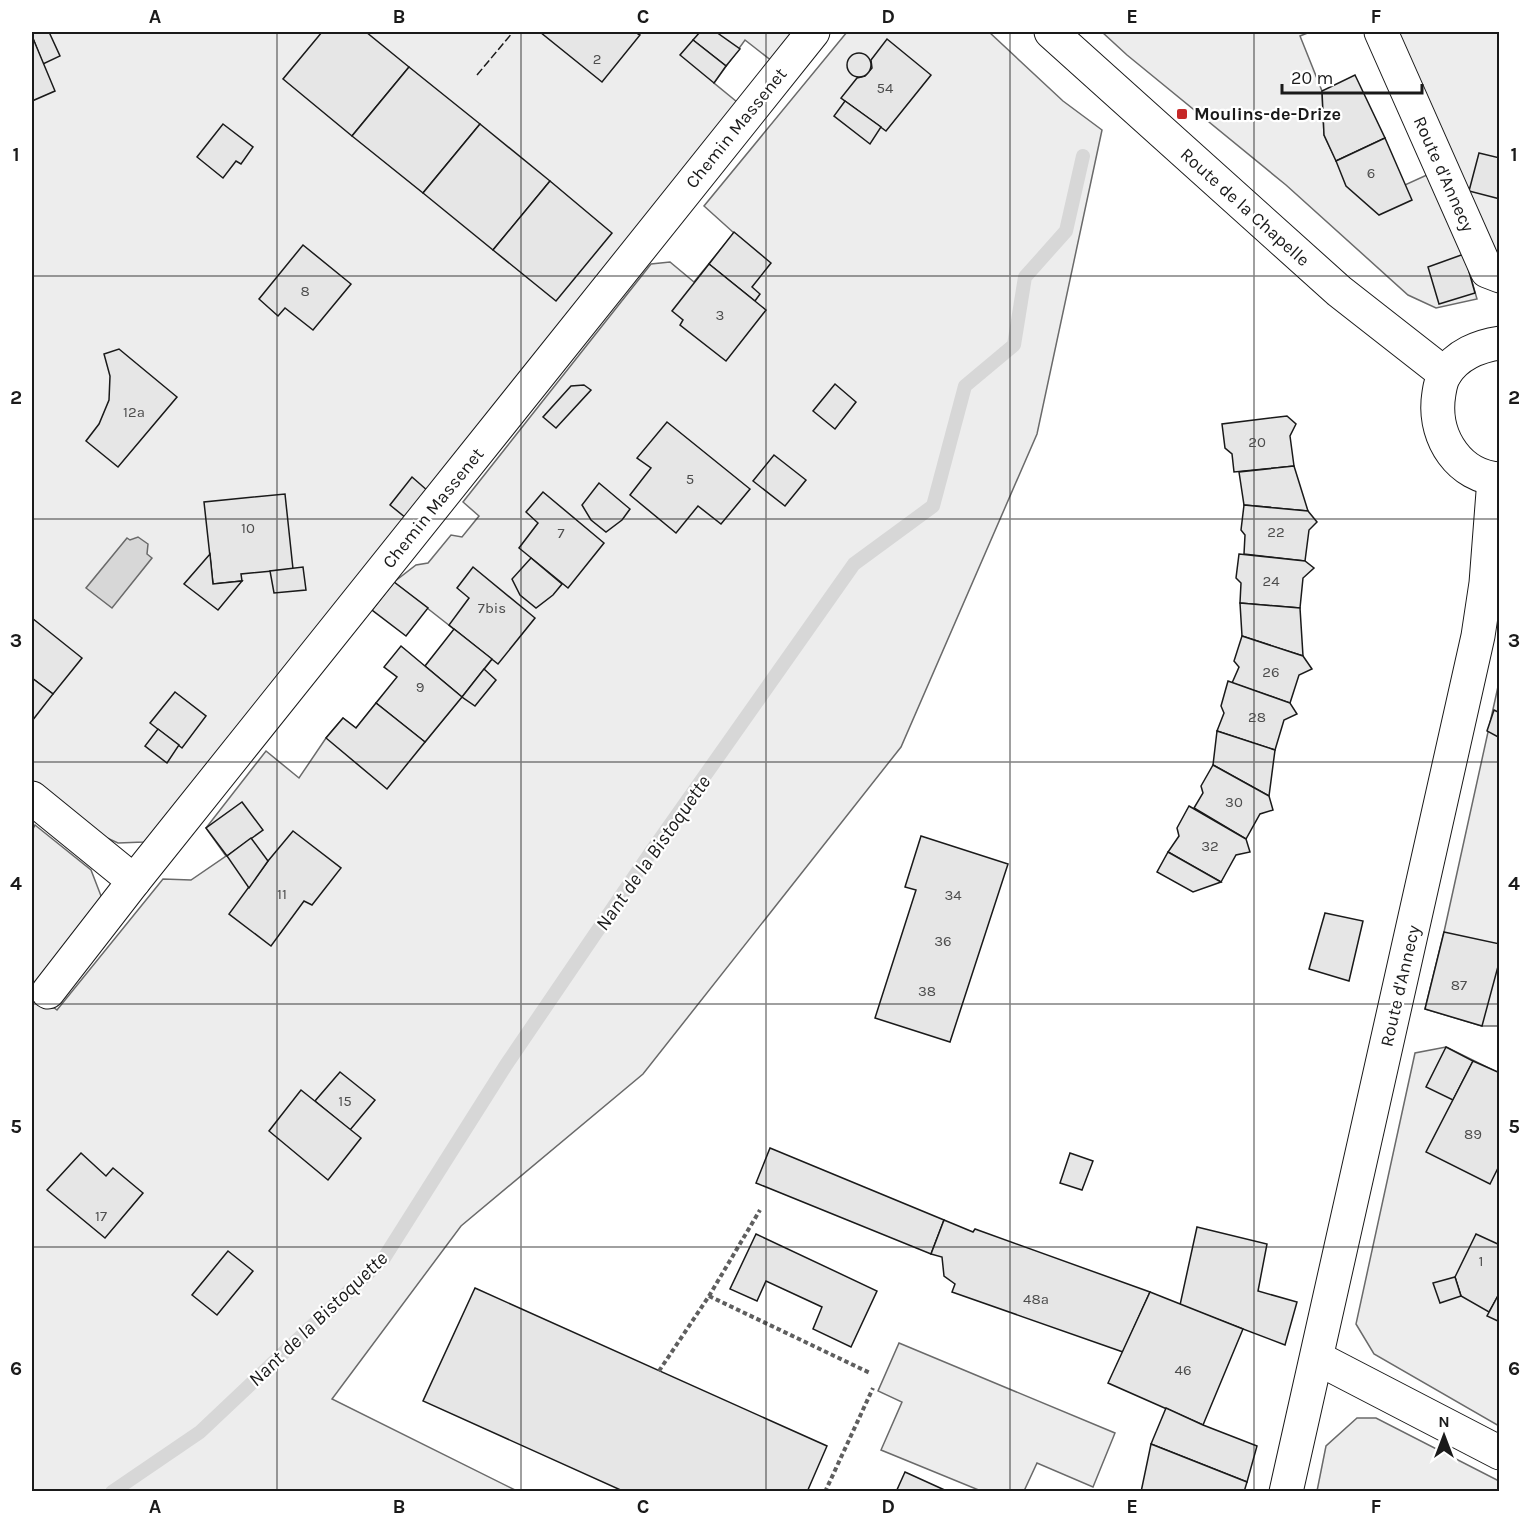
<svg xmlns="http://www.w3.org/2000/svg" width="1531" height="1523" viewBox="0 0 1531 1523" font-family="Karla,sans-serif">
<style>
.built{fill:#ededed;stroke:#6a6a6a;stroke-width:1.5}
.water{fill:#d7d7d7;stroke:#6a6a6a;stroke-width:1.5}
.lines{fill:none;stroke-linecap:round;stroke-linejoin:round}
.stream{stroke:#d7d7d7;stroke-width:14}
.building{fill:#e6e6e6;stroke:#1a1a1a;stroke-width:1.5}
.minor-casing{stroke:#1a1a1a;stroke-width:35}
.major-casing{stroke:#1a1a1a;stroke-width:35}
.path{stroke:#5f5f5f;stroke-width:4;stroke-dasharray:4.5 3;stroke-linecap:butt}
.minor{stroke:#fff;stroke-width:33}
.major{stroke:#fff;stroke-width:33}
.fence{stroke:#1a1a1a;stroke-width:1.5;stroke-dasharray:8 3;stroke-linecap:butt}
.grid{fill:none;stroke:#1a1a1a;stroke-width:1.5;stroke-opacity:0.55}
.poi-dot{fill:#c62828;stroke:#fff;stroke-width:2}
.labels{text-anchor:middle;dominant-baseline:central;stroke-width:4.5;stroke-linejoin:round;paint-order:stroke}
.number-label{font-size:15px;fill:#4d4d4d}
.poi-label{font-size:18px;font-weight:bold;fill:#1a1a1a;stroke:#fff;text-anchor:start}
.street-label{font-size:18px;fill:#1a1a1a;stroke:#fff}
.water-label{font-size:20px;font-style:italic;fill:#1a1a1a;stroke:#fff}
.neatline{fill:none;stroke:#1a1a1a;stroke-width:2}
.grid-label{font-size:20px;text-anchor:middle;font-weight:bold;fill:#1a1a1a}
</style>
<rect width="100%" height="100%" fill="#fff"/>
<g class="built">
<path d="M 32,32 L 802,32 L 777,65 L 745,40 L 714,83 L 742,106 L 164,827 L 144,842 L 118,843 L 96,833 L 32,782 Z"/>
<path d="M 847,32 L 989,32 L 1063,101 L 1102,130 L 1037,434 L 901,747 L 643,1074 L 461,1226 L 332,1399 L 517,1491 L 32,1491 L 32,991 L 57,1010 L 163,879 L 191,880 L 226,856 L 206,828 L 266,751 L 299,778 L 326,738 L 343,718 L 356,728 L 376,703 L 426,741 L 492,659 L 394,582 L 416,565 L 428,563 L 451,535 L 462,537 L 479,516 L 463,502 L 651,264 L 670,262 L 694,282 L 734,233 L 704,206 Z"/>
<path d="M 1102,32 L 1310,32 L 1300,36 L 1322,91 L 1324,135 L 1336,160 L 1405,185 L 1429,174 L 1464,254 L 1477,299 L 1436,308 L 1408,295 L 1286,185 L 1127,55 Z"/>
<path d="M 1396,32 L 1499,32 L 1499,254 L 1496,253 Z"/>
<path d="M 1499,682 L 1499,1026 L 1482,1026 L 1425,1009 L 1444,932 Z"/>
<path d="M 35,825 L 91,870 L 103,901 L 32,990 L 32,831 Z"/>
<path d="M 1446,1047 L 1499,1073 L 1499,1426 L 1374,1354 L 1356,1324 L 1415,1053 Z"/>
<path d="M 899,1343 L 1115,1433 L 1093,1487 L 1037,1463 L 1024,1491 L 981,1491 L 881,1450 L 902,1402 L 878,1391 Z"/>
<path d="M 1357,1418 L 1376,1418 L 1499,1481 L 1499,1491 L 1317,1491 L 1326,1446 Z"/>
</g>
<path class="water" d="M 138,537 L 148,544 L 147,554 L 152,558 L 112,608 L 86,588 L 127,538 L 130,540 Z"/>
<g class="lines">
<path class="stream" d="M 112,1492 L 200,1432 L 384,1258 L 506,1065 L 651,852 L 854,564 L 933,506 L 965,386 L 1014,345 L 1025,277 L 1066,231 L 1083,156"/>
</g>
<g class="building">
<path d="M 35,32 L 49,32 L 60,56 L 43,64 L 32,36 L 32,33 Z"/>
<path d="M 322,32 L 366,32 L 409,67 L 352,136 L 283,79 Z"/>
<path d="M 540,32 L 635,32 L 640,35 L 602,82 Z"/>
<path d="M 700,32 L 716,32 L 740,49 L 726,66 L 693,40 Z"/>
<path d="M 32,36 L 55,91 L 32,101 Z"/>
<path d="M 887,39 L 931,75 L 886,131 L 841,98 L 857,78 L 865,76 L 872,68 L 871,60 Z"/>
<path d="M 693,40 L 726,66 L 714,83 L 680,55 Z"/>
<circle cx="859" cy="65" r="12"/>
<path d="M 409,67 L 480,124 L 423,193 L 352,136 Z"/>
<path d="M 1355,75 L 1385,138 L 1336,161 L 1324,135 L 1322,91 Z"/>
<path d="M 845,101 L 881,127 L 870,144 L 834,116 Z"/>
<path d="M 223,124 L 253,147 L 241,164 L 236,161 L 223,178 L 197,157 Z"/>
<path d="M 480,124 L 550,181 L 493,250 L 423,193 Z"/>
<path d="M 1385,138 L 1412,200 L 1379,215 L 1346,186 L 1336,161 Z"/>
<path d="M 1479,153 L 1500,158 L 1500,199 L 1469,191 Z"/>
<path d="M 550,181 L 612,233 L 556,301 L 493,250 Z"/>
<path d="M 734,232 L 771,263 L 752,287 L 760,294 L 755,301 L 709,264 Z"/>
<path d="M 303,245 L 351,284 L 313,330 L 285,308 L 278,316 L 259,299 Z"/>
<path d="M 1464,254 L 1475,293 L 1439,304 L 1428,267 Z"/>
<path d="M 709,264 L 766,310 L 726,361 L 680,325 L 683,320 L 672,311 Z"/>
<path d="M 119,349 L 177,397 L 118,467 L 86,441 L 99,424 L 109,400 L 110,376 L 104,354 Z"/>
<path d="M 835,384 L 856,402 L 835,429 L 813,411 Z"/>
<path d="M 584,385 L 591,390 L 556,428 L 543,417 L 571,386 Z"/>
<path d="M 1287,416 L 1296,424 L 1290,436 L 1294,466 L 1234,472 L 1232,454 L 1225,448 L 1222,424 Z"/>
<path d="M 667,422 L 750,489 L 721,524 L 698,506 L 676,533 L 630,495 L 651,468 L 637,458 Z"/>
<path d="M 774,455 L 806,480 L 785,506 L 753,481 Z"/>
<path d="M 1294,466 L 1308,511 L 1244,505 L 1239,472 Z"/>
<path d="M 412,477 L 428,491 L 406,518 L 390,505 Z"/>
<path d="M 599,483 L 630,509 L 622,520 L 606,532 L 591,520 L 582,505 Z"/>
<path d="M 543,492 L 604,543 L 568,588 L 519,548 L 538,523 L 526,512 Z"/>
<path d="M 285,494 L 293,569 L 241,574 L 242,581 L 213,584 L 204,502 Z"/>
<path d="M 1244,505 L 1308,511 L 1317,522 L 1309,530 L 1305,561 L 1244,554 L 1245,535 L 1241,530 Z"/>
<path d="M 210,554 L 213,584 L 242,581 L 218,610 L 184,584 Z"/>
<path d="M 1239,554 L 1305,561 L 1314,568 L 1303,578 L 1300,608 L 1240,603 L 1241,583 L 1236,578 Z"/>
<path d="M 531,558 L 562,584 L 553,595 L 536,608 L 520,595 L 512,579 Z"/>
<path d="M 303,567 L 306,590 L 274,593 L 270,571 Z"/>
<path d="M 473,567 L 535,618 L 498,664 L 449,625 L 469,598 L 457,588 Z"/>
<path d="M 394,582 L 428,608 L 406,636 L 372,610 Z"/>
<path d="M 1240,603 L 1300,608 L 1303,656 L 1242,636 Z"/>
<path d="M 32,618 L 82,658 L 53,694 L 32,678 Z"/>
<path d="M 454,629 L 492,659 L 462,697 L 425,666 Z"/>
<path d="M 1242,636 L 1303,656 L 1312,669 L 1299,675 L 1290,703 L 1232,683 L 1239,667 L 1234,661 Z"/>
<path d="M 401,646 L 462,697 L 425,742 L 376,703 L 397,677 L 384,667 Z"/>
<path d="M 484,669 L 496,680 L 475,706 L 462,697 Z"/>
<path d="M 32,678 L 53,694 L 32,721 Z"/>
<path d="M 1228,681 L 1290,703 L 1297,714 L 1284,720 L 1275,750 L 1217,731 L 1224,713 L 1221,706 Z"/>
<path d="M 175,692 L 206,716 L 182,748 L 150,723 Z"/>
<path d="M 376,703 L 425,742 L 387,789 L 326,738 L 343,718 L 356,728 Z"/>
<path d="M 1494,710 L 1500,713 L 1500,738 L 1487,731 Z"/>
<path d="M 158,729 L 179,745 L 167,763 L 145,746 Z"/>
<path d="M 1217,731 L 1275,750 L 1269,796 L 1213,765 Z"/>
<path d="M 1213,765 L 1269,796 L 1273,810 L 1260,814 L 1246,839 L 1194,808 L 1203,793 L 1201,786 Z"/>
<path d="M 242,802 L 263,830 L 227,856 L 206,828 Z"/>
<path d="M 1189,806 L 1246,839 L 1250,852 L 1236,855 L 1221,882 L 1168,852 L 1179,836 L 1177,828 Z"/>
<path d="M 293,831 L 341,868 L 312,905 L 304,901 L 271,946 L 229,914 L 268,861 Z"/>
<path d="M 921,836 L 1008,864 L 950,1042 L 875,1018 L 916,890 L 905,887 Z"/>
<path d="M 251,838 L 268,861 L 249,888 L 227,856 Z"/>
<path d="M 1168,852 L 1221,882 L 1193,892 L 1157,872 Z"/>
<path d="M 1325,913 L 1363,921 L 1349,981 L 1309,969 Z"/>
<path d="M 1444,932 L 1500,944 L 1500,959 L 1482,1026 L 1425,1009 Z"/>
<path d="M 1446,1047 L 1473,1061 L 1453,1100 L 1426,1087 Z"/>
<path d="M 1473,1061 L 1500,1073 L 1500,1164 L 1490,1184 L 1426,1152 Z"/>
<path d="M 340,1072 L 375,1100 L 350,1130 L 315,1101 Z"/>
<path d="M 301,1090 L 361,1138 L 328,1180 L 269,1131 Z"/>
<path d="M 770,1148 L 944,1220 L 931,1254 L 756,1183 Z"/>
<path d="M 81,1153 L 106,1176 L 113,1168 L 143,1193 L 105,1238 L 47,1190 Z"/>
<path d="M 1070,1153 L 1093,1161 L 1082,1190 L 1060,1183 Z"/>
<path d="M 944,1220 L 973,1232 L 975,1229 L 1150,1292 L 1123,1352 L 952,1292 L 955,1284 L 944,1276 L 942,1257 L 931,1254 Z"/>
<path d="M 1197,1227 L 1267,1244 L 1258,1291 L 1297,1302 L 1285,1345 L 1180,1305 Z"/>
<path d="M 756,1234 L 877,1291 L 851,1347 L 813,1329 L 822,1307 L 766,1281 L 757,1301 L 730,1289 Z"/>
<path d="M 1476,1234 L 1500,1245 L 1500,1292 L 1489,1312 L 1461,1296 L 1455,1277 Z"/>
<path d="M 228,1251 L 253,1271 L 217,1315 L 192,1295 Z"/>
<path d="M 1455,1277 L 1461,1296 L 1440,1303 L 1433,1283 Z"/>
<path d="M 475,1288 L 827,1446 L 807,1492 L 625,1492 L 423,1401 Z"/>
<path d="M 1150,1292 L 1243,1329 L 1203,1425 L 1108,1383 Z"/>
<path d="M 1500,1292 L 1500,1322 L 1487,1316 Z"/>
<path d="M 1166,1408 L 1203,1425 L 1257,1446 L 1247,1482 L 1151,1444 Z"/>
<path d="M 1151,1444 L 1247,1482 L 1244,1492 L 1141,1492 Z"/>
<path d="M 905,1472 L 949,1492 L 896,1492 Z"/>
</g>
<g class="lines">
<g class="minor-casing">
<g id="minor">
<path d="M 1051,32 L 1339,291 L 1445,374"/>
<path d="M 1381,32 L 1487,271 L 1500,276"/>
<path d="M 32,798 L 134,881 L 813,32"/>
<path d="M 48,992 L 134,881"/>
<path d="M 1317,1358 L 1500,1453"/>
</g>
</g>
<g class="major-casing">
<g id="major">
<path d="M 1500,343 C 1479,346 1457,355 1445,374 C 1440,382 1439,392 1438,401 C 1435,438 1459,477 1500,479"/>
<path d="M 1286,1492 L 1478,636 L 1486,583 L 1494,479"/>
</g>
</g>
<g class="path">
<path d="M 709,1296 L 870,1373"/>
<path d="M 659,1371 L 709,1296 L 760,1210"/>
<path d="M 825,1492 L 873,1388"/>
</g>
<use href="#minor" class="minor"/>
<use href="#major" class="major"/>
<path class="fence" d="M 477,75 L 513,32"/>
</g>
<path class="grid" d="M 277,32 L 277,1492M 521,32 L 521,1492M 766,32 L 766,1492M 1010,32 L 1010,1492M 1254,32 L 1254,1492M 32,276 L 1500,276M 32,519 L 1500,519M 32,762 L 1500,762M 32,1004 L 1500,1004M 32,1247 L 1500,1247"/>
<rect class="poi-dot" x="1176" y="108" width="12" height="12" rx="3"/>
<g class="labels">
<g class="number-label">
<text x="597" y="59">2</text>
<text x="885" y="88">54</text>
<text x="1371" y="173">6</text>
<text x="305" y="291">8</text>
<text x="720" y="315">3</text>
<text x="134" y="412">12a</text>
<text x="1257" y="442">20</text>
<text x="690" y="479">5</text>
<text x="248" y="528">10</text>
<text x="1276" y="532">22</text>
<text x="561" y="533">7</text>
<text x="1271" y="581">24</text>
<text x="492" y="608">7bis</text>
<text x="1271" y="672">26</text>
<text x="420" y="687">9</text>
<text x="1257" y="717">28</text>
<text x="1234" y="802">30</text>
<text x="1210" y="846">32</text>
<text x="282" y="894">11</text>
<text x="953" y="895">34</text>
<text x="943" y="941">36</text>
<text x="1459" y="985">87</text>
<text x="927" y="991">38</text>
<text x="345" y="1101">15</text>
<text x="1473" y="1134">89</text>
<text x="101" y="1216">17</text>
<text x="1481" y="1261">1</text>
<text x="1036" y="1299">48a</text>
<text x="1183" y="1370">46</text>
</g>
<g class="poi-label">
<text x="1194" y="114">Moulins-de-Drize</text>
</g>
<g class="street-label">
<text transform="translate(736 128) rotate(-51)">Chemin Massenet</text>
<text transform="translate(1444 174) rotate(66)">Route d'Annecy</text>
<text transform="translate(1245 207) rotate(42)">Route de la Chapelle</text>
<text transform="translate(433 508) rotate(-51)">Chemin Massenet</text>
<text transform="translate(1400 986) rotate(-77)">Route d'Annecy</text>
</g>
<g class="water-label">
<text transform="translate(653 853) rotate(-55)">Nant de la Bistoquette</text>
<text transform="translate(318 1319) rotate(-44)">Nant de la Bistoquette</text>
</g>
</g>
<rect width="1531" height="1523" fill="none" stroke="#ffffff" stroke-width="66"/>
<g transform="translate(1444 1436)" stroke="#ffffff" stroke-width="4.5" paint-order="stroke">
<path d="M0-4.5L10 22L0 15L-10 22Z" fill="#1a1a1a"/>
<text y="-9" font-size="16" font-weight="bold" text-anchor="middle" fill="#1a1a1a">N</text>
</g>
<path d="M1282 84v9h140v-9" fill="none" stroke="#1a1a1a" stroke-width="3"/>
<text x="1291" y="84" font-size="18" fill="#1a1a1a" stroke="#ffffff" stroke-width="4.5" paint-order="stroke">20 m</text>
<rect x="33" y="33" width="1465" height="1457" class="neatline"/>
<g class="grid-label">
<text x="155" y="23">A</text>
<text x="399" y="23">B</text>
<text x="643" y="23">C</text>
<text x="888" y="23">D</text>
<text x="1132" y="23">E</text>
<text x="1376" y="23">F</text>
<text x="16" y="161">1</text>
<text x="1514" y="161">1</text>
<text x="16" y="404">2</text>
<text x="1514" y="404">2</text>
<text x="16" y="647">3</text>
<text x="1514" y="647">3</text>
<text x="16" y="890">4</text>
<text x="1514" y="890">4</text>
<text x="16" y="1133">5</text>
<text x="1514" y="1133">5</text>
<text x="16" y="1375">6</text>
<text x="1514" y="1375">6</text>
<text x="155" y="1513">A</text>
<text x="399" y="1513">B</text>
<text x="643" y="1513">C</text>
<text x="888" y="1513">D</text>
<text x="1132" y="1513">E</text>
<text x="1376" y="1513">F</text>
</g>
</svg>
